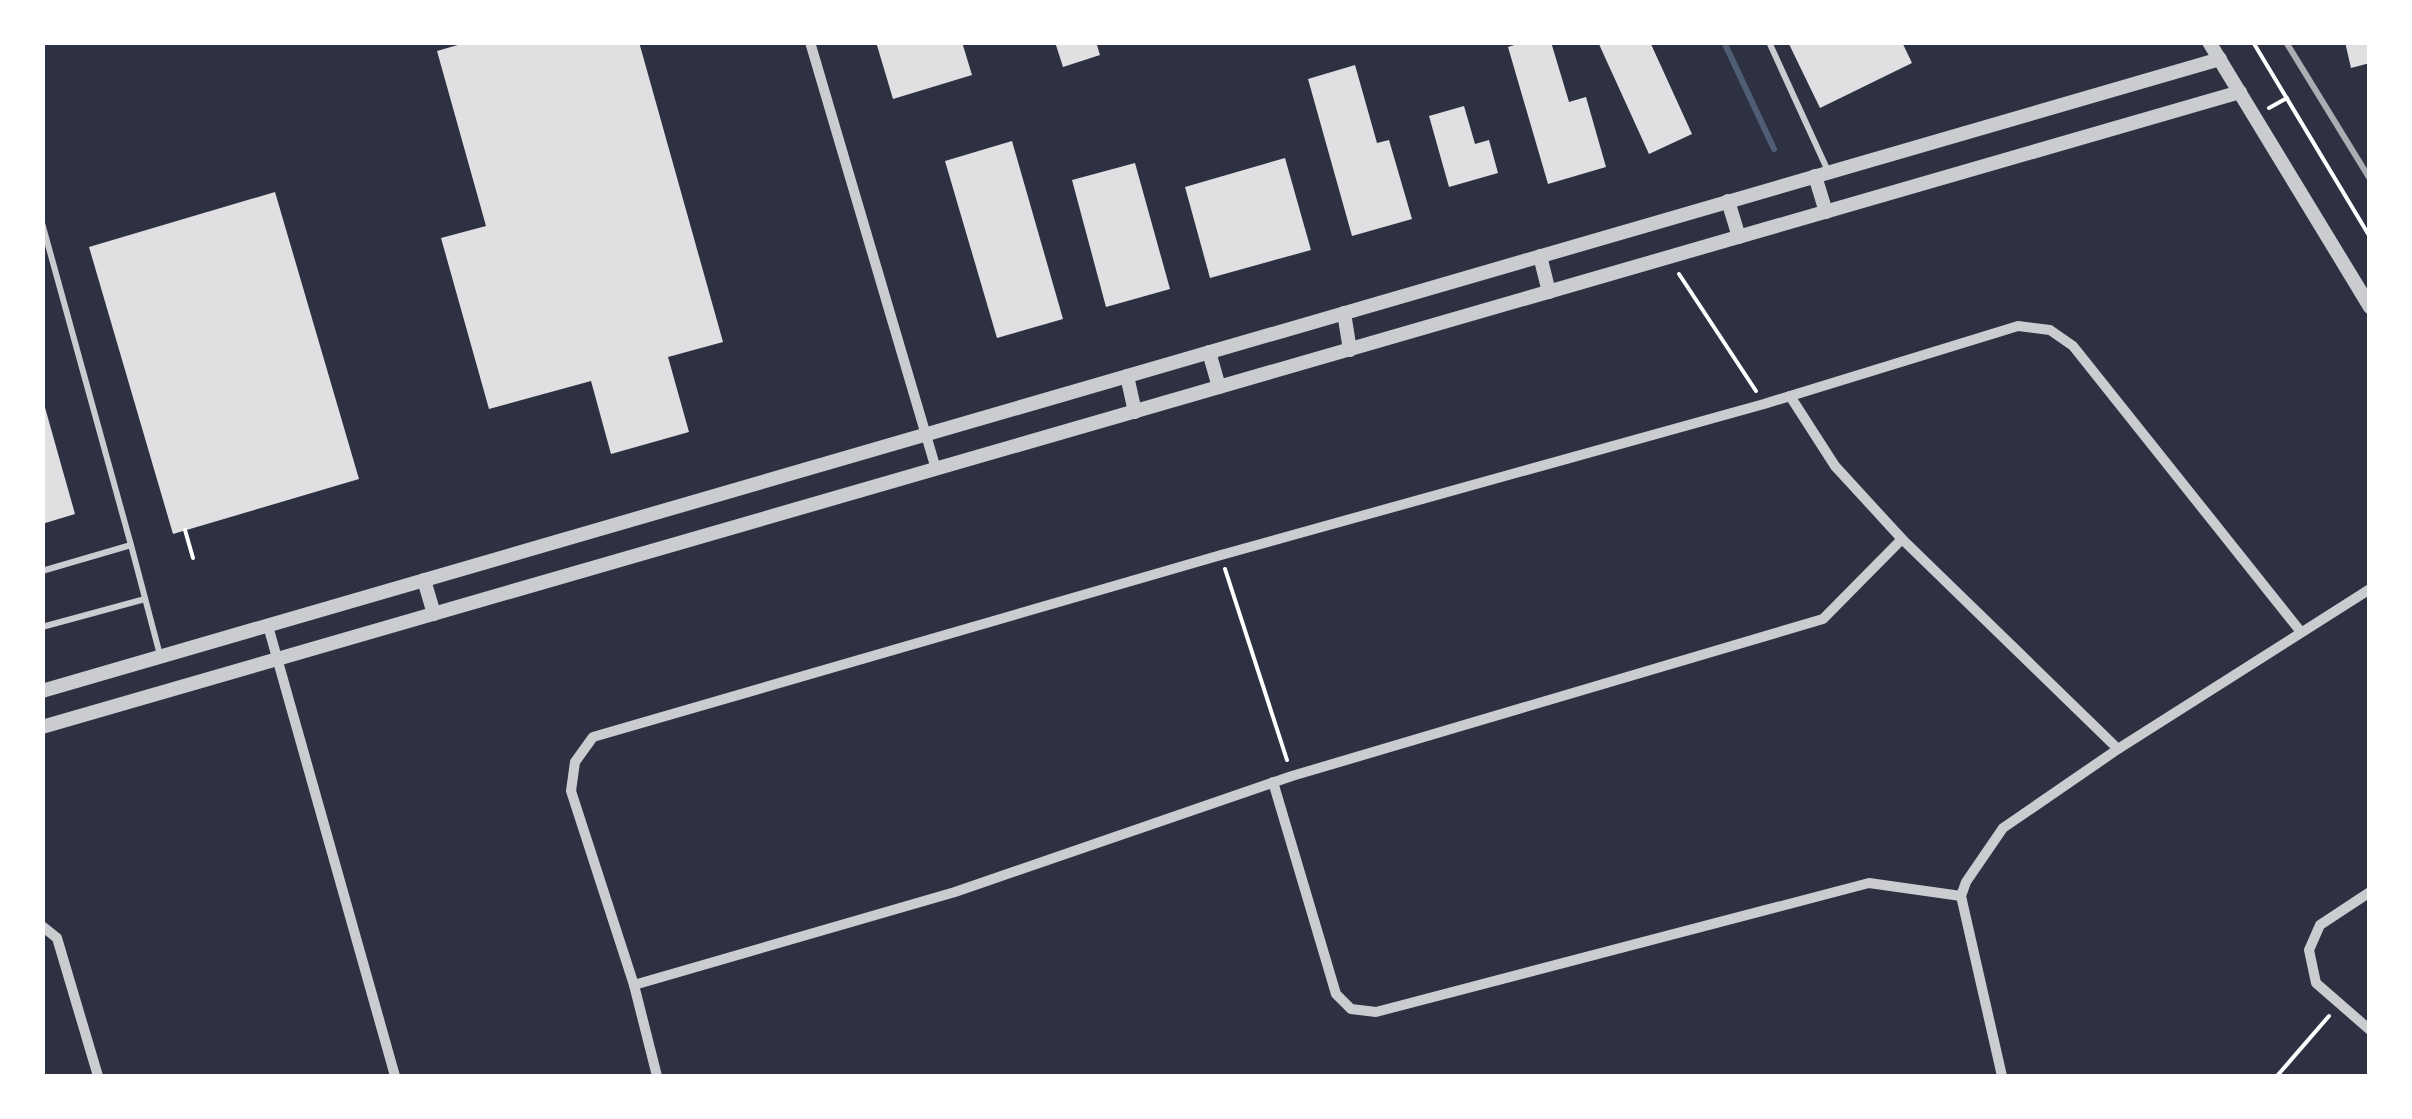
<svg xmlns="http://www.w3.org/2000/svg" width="2412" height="1119" viewBox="0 0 2412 1119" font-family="'Alegreya Sans',sans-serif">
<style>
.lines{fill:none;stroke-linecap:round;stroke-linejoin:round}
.stream{stroke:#4f5d75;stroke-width:6}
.building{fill:#e0e0e3}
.path{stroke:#fff;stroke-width:4}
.service{stroke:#caccd0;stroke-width:6}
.minor{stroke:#caccd0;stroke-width:10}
.tertiary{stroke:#caccd0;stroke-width:14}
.rail{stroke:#abadb3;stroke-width:6}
</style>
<rect width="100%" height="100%" fill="#2d3142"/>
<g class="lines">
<path class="stream" d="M 1724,42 L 1774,149"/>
</g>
<g class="building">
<path d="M 468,42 L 639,42 L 723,342 L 668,357 L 689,432 L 611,454 L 591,381 L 489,409 L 441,238 L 486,226 L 437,51 Z"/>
<path d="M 876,42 L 962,42 L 972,75 L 893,99 Z"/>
<path d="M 1055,42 L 1096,42 L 1100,55 L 1063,67 Z"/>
<path d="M 1524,42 L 1551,42 L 1569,102 L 1586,97 L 1606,167 L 1548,184 L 1508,47 Z"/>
<path d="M 1598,42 L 1650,42 L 1692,134 L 1649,154 Z"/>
<path d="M 1788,42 L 1902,42 L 1912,63 L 1820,108 Z"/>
<path d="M 2345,42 L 2370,42 L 2370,63 L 2351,68 Z"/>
<path d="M 1355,65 L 1377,143 L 1389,140 L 1412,219 L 1352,236 L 1308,79 Z"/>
<path d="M 1464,106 L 1475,144 L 1489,140 L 1498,173 L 1449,187 L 1429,116 Z"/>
<path d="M 1012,141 L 1063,319 L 997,338 L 945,161 Z"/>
<path d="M 1285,158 L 1311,250 L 1210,278 L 1185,187 Z"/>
<path d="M 1135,163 L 1170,289 L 1106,307 L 1072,180 Z"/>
<path d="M 275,192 L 359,479 L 173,534 L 89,247 Z"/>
<path d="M 44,404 L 75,514 L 42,524 L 42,405 Z"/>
</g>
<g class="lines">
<g class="path">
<path d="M 2253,42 L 2370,237"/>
<path d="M 2269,108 L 2287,98"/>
<path d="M 1679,274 L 1756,391"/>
<path d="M 185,530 L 193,558"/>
<path d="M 1225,569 L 1287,760"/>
<path d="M 2277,1076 L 2329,1016"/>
</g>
<g class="service">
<path d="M 1769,42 L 1828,171"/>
<path d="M 42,223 L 131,545 L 42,571"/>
<path d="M 131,545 L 160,655"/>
<path d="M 42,627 L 145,599"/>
</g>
<g class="minor">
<path d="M 810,42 L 936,469"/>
<path d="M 1790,396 L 1835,466 L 1902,539 L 2118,749"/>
<path d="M 268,626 L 395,1076"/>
<path d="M 1273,782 L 1336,994 L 1351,1009 L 1376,1012 L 1869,883 L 1961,896"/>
<path d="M 2370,892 L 2320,925 L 2309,950 L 2316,983 L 2370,1030"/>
<path d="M 42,926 L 57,938 L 98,1076"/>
<path d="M 634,985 L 955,892 L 1292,776 L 1823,619 L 1902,539"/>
<path d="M 657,1076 L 634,985 L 571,791 L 575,762 L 593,737 L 1221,555 L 1764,404 L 2018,326 L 2050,330 L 2073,346 L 2301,632"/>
<path d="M 2002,1076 L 1961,896 L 1966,882 L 2003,828 L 2118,749 L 2370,589"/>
</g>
<g class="tertiary">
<path d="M 2209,42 L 2370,307"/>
<path d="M 1815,176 L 1826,212"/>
<path d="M 1728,201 L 1739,237"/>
<path d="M 1540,256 L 1549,292"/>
<path d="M 1344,313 L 1350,350"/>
<path d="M 1209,352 L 1219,387"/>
<path d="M 1127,376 L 1135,412"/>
<path d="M 424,580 L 434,614"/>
<path d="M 42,691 L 2220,59"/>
<path d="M 42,727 L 2240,92"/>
</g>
<path class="rail" d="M 2286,42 L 2370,179"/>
</g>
<rect width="2412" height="1119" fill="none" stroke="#ffffff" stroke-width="90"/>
</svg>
